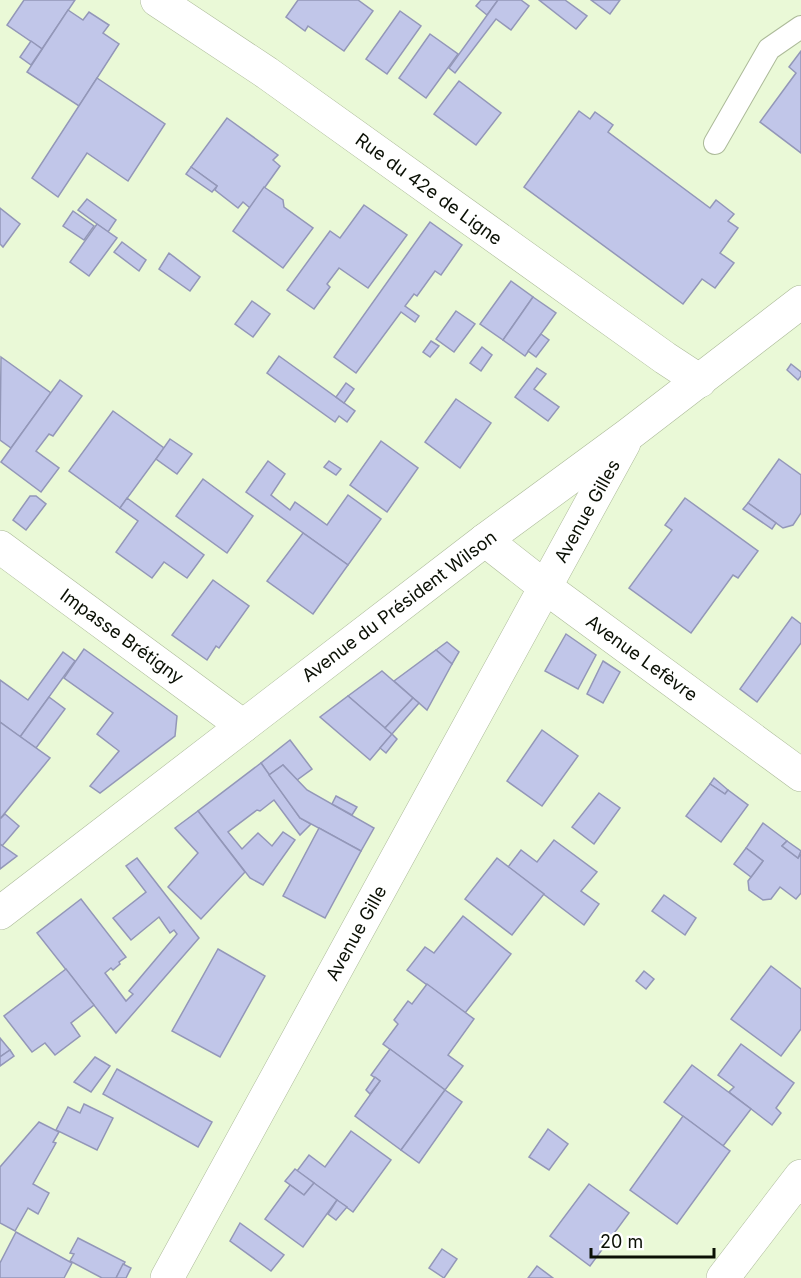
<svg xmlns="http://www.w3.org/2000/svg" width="801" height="1278" viewBox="0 0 801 1278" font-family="Inter,sans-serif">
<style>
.building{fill:#c1c6e9;stroke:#9397b8;stroke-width:1.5}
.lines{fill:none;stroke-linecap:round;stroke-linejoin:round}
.service-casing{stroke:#acba99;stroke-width:24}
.minor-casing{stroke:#acba99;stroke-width:34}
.service{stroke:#fff;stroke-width:22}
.minor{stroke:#fff;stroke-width:33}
.labels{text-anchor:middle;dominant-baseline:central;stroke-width:4.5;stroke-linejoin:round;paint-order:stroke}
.street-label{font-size:18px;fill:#0b1005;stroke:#fff}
</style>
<rect width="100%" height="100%" fill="#eaf9d7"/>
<g class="building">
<path d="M 24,0 L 75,0 L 42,49 L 7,25 Z"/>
<path d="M 298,0 L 358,0 L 373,11 L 344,51 L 308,26 L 305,31 L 286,17 Z"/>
<path d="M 481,0 L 498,0 L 487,15 L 476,6 Z"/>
<path d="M 498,0 L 521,0 L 529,6 L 511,30 L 496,19 L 455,73 L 449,68 Z"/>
<path d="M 539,0 L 565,0 L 587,16 L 576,29 Z"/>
<path d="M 591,0 L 620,0 L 610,14 Z"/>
<path d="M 68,10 L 83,20 L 89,12 L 109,25 L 103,33 L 119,44 L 79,106 L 27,72 Z"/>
<path d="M 400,11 L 421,26 L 387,74 L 366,59 Z"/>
<path d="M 430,34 L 458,54 L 426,98 L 399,78 Z"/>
<path d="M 31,41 L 42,49 L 31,65 L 20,57 Z"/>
<path d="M 801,51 L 801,153 L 760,122 L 796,73 L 789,67 Z"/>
<path d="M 97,78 L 165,124 L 128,181 L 87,153 L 58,197 L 32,178 Z"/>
<path d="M 459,81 L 501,113 L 476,145 L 434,114 Z"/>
<path d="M 579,111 L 590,119 L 595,112 L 613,125 L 608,132 L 710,208 L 716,200 L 734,214 L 728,221 L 738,228 L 720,253 L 734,263 L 715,288 L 702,279 L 683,304 L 524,187 Z"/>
<path d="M 227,118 L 278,155 L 273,160 L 280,166 L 250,208 L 243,202 L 238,208 L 215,190 L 217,186 L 191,167 Z"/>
<path d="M 191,167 L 217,186 L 212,192 L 186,174 Z"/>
<path d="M 264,187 L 283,200 L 284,207 L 313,228 L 283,268 L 233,231 Z"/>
<path d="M 87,199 L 116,220 L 108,232 L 78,210 Z"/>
<path d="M 364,205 L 407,235 L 368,288 L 339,268 L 327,284 L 330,287 L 314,309 L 287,290 L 330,231 L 340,238 Z"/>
<path d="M 0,208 L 20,224 L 3,247 L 0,244 Z"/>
<path d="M 73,211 L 94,226 L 84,240 L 63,226 Z"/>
<path d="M 430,222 L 462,245 L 441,275 L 435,271 L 417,296 L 414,294 L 405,306 L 419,316 L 415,322 L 401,312 L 356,373 L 334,357 Z"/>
<path d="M 97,224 L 117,238 L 89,276 L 70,262 Z"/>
<path d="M 122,242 L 146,260 L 139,271 L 114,252 Z"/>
<path d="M 169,253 L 200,277 L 190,291 L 159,269 Z"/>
<path d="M 511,281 L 533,297 L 503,340 L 480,324 Z"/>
<path d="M 533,297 L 556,313 L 525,356 L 503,340 Z"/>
<path d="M 252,301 L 270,314 L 253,337 L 235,324 Z"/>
<path d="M 456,311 L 475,324 L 454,352 L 436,339 Z"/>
<path d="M 541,334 L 549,340 L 536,357 L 528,351 Z"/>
<path d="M 431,341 L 439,346 L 430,357 L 423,352 Z"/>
<path d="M 482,347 L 492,355 L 481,371 L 470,363 Z"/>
<path d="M 279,356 L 355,411 L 347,422 L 339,416 L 335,422 L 267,373 Z"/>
<path d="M 1,357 L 51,393 L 11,448 L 0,440 Z"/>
<path d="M 791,364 L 801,372 L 801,376 L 798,380 L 787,370 Z"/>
<path d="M 537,368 L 546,374 L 534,389 L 559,407 L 548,421 L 515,397 Z"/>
<path d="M 60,380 L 82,396 L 53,436 L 49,434 L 36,451 L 59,468 L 41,492 L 1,462 Z"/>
<path d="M 346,383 L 354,389 L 344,403 L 336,397 Z"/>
<path d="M 456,399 L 491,423 L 460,468 L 425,442 Z"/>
<path d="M 113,411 L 164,448 L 120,508 L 69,471 Z"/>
<path d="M 170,439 L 192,454 L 177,474 L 156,459 Z"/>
<path d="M 381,441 L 418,468 L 387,512 L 350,485 Z"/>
<path d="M 779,459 L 801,475 L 801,513 L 793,525 L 783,528 L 748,503 Z"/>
<path d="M 268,461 L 285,474 L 271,495 L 290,510 L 295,502 L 327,525 L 348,495 L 381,519 L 348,565 L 246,492 Z"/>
<path d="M 329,461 L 341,469 L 336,475 L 324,467 Z"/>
<path d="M 203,479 L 253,516 L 227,553 L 176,516 Z"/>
<path d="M 30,496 L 36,496 L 46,504 L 26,530 L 13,520 Z"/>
<path d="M 127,498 L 204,555 L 187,578 L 164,562 L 152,578 L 116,552 L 138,521 L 120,508 Z"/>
<path d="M 685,498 L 758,551 L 738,578 L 733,575 L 691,633 L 629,588 L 672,530 L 665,525 Z"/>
<path d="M 748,503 L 776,523 L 772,529 L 743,509 Z"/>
<path d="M 303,533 L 348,565 L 313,614 L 267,581 Z"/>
<path d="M 213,580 L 249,606 L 219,648 L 216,646 L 207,660 L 172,635 Z"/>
<path d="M 792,617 L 801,624 L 801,643 L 757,702 L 740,689 Z"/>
<path d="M 566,634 L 596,655 L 578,689 L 545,671 Z"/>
<path d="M 447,642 L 459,652 L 452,664 L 436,650 Z"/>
<path d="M 84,649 L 177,716 L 175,736 L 100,793 L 90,786 L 119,751 L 97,734 L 113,713 L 64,678 Z"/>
<path d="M 436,650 L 452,664 L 427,710 L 394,681 Z"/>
<path d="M 63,652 L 75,661 L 20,737 L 0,722 L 0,680 L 28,700 Z"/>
<path d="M 603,661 L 620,672 L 603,703 L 587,694 Z"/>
<path d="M 382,671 L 413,698 L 385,728 L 348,696 Z"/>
<path d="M 348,696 L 392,734 L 370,760 L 320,717 Z"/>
<path d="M 49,697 L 65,709 L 36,748 L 20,737 Z"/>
<path d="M 413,698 L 419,703 L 392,734 L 385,728 Z"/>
<path d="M 0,722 L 50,758 L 0,819 Z"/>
<path d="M 542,730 L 578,756 L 542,806 L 507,781 Z"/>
<path d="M 392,734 L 397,739 L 386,753 L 380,748 Z"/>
<path d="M 290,740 L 312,769 L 297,780 L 283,765 L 269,775 L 261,763 Z"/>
<path d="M 261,763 L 300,818 L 311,824 L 300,835 L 274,800 L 260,811 L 257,810 L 228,832 L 242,849 L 258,833 L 272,846 L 283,832 L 295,840 L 263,885 L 250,878 L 198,811 Z"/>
<path d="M 283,765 L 307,790 L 374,828 L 361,851 L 300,818 L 269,775 Z"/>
<path d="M 714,778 L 728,790 L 725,794 L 710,784 Z"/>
<path d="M 710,784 L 725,794 L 728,790 L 748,805 L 721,842 L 686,816 Z"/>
<path d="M 599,793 L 620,808 L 594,844 L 572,827 Z"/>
<path d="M 336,796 L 357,807 L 352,815 L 332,804 Z"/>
<path d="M 198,811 L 245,872 L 201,919 L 168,887 L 198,853 L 175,828 Z"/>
<path d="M 5,814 L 19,826 L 2,846 L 0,844 L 0,819 Z"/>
<path d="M 763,823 L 787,841 L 782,846 L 798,858 L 801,854 L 801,893 L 796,899 L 780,887 L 771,899 L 763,900 L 749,890 L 748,881 L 763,861 L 746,848 Z"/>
<path d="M 319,828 L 361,851 L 325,918 L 283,896 Z"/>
<path d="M 554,840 L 597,872 L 581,891 L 599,904 L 584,925 L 508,867 L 521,850 L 537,862 Z"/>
<path d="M 787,841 L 801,851 L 798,858 L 782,846 Z"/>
<path d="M 0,844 L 17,856 L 0,869 Z"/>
<path d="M 746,848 L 763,861 L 751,877 L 734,864 Z"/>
<path d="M 137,858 L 199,938 L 116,1033 L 37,933 L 81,899 L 126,957 L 119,962 L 120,964 L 113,970 L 111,968 L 105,973 L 126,1001 L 133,994 L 129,991 L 177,934 L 174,930 L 170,933 L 159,917 L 131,940 L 113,918 L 146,892 L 126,866 Z"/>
<path d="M 497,858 L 544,894 L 512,935 L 465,899 Z"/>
<path d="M 664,895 L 696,918 L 685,935 L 652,911 Z"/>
<path d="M 463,916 L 511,954 L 465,1013 L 407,970 L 425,947 L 434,953 Z"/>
<path d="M 218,949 L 265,976 L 220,1057 L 172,1031 Z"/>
<path d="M 771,966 L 801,989 L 801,1029 L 781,1056 L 731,1019 Z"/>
<path d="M 66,969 L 94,1005 L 71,1023 L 80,1036 L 55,1055 L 45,1043 L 32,1052 L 4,1016 Z"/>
<path d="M 644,971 L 654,979 L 646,989 L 636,981 Z"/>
<path d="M 427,984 L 474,1019 L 448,1055 L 463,1066 L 445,1090 L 383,1044 L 398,1024 L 394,1020 L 408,1001 L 412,1004 Z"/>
<path d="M 0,1038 L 10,1050 L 0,1057 Z"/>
<path d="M 741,1044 L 794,1083 L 776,1108 L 781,1113 L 772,1125 L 729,1092 L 734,1087 L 718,1075 Z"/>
<path d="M 390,1049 L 445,1090 L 401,1150 L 355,1116 L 380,1081 L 371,1075 Z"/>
<path d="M 10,1050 L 14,1056 L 0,1066 L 0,1057 Z"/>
<path d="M 95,1057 L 110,1066 L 91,1092 L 74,1082 Z"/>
<path d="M 692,1065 L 751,1109 L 723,1146 L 664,1102 Z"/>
<path d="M 117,1069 L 212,1122 L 198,1147 L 103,1094 Z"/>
<path d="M 375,1077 L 380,1081 L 370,1094 L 366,1090 Z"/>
<path d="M 445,1090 L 462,1102 L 419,1163 L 401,1150 Z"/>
<path d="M 84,1104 L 113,1118 L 97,1150 L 56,1130 L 68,1107 L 80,1113 Z"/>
<path d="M 683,1116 L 730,1151 L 677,1224 L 630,1190 Z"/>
<path d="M 39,1122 L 59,1132 L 53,1142 L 56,1143 L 33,1184 L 49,1193 L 38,1214 L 28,1208 L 15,1231 L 0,1223 L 0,1167 Z"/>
<path d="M 548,1129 L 568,1144 L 549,1170 L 529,1157 Z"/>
<path d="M 351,1131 L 391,1160 L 353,1212 L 297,1171 L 309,1155 L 325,1167 Z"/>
<path d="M 295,1169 L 314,1183 L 304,1195 L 285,1181 Z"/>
<path d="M 314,1183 L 337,1200 L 303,1247 L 265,1219 L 290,1185 L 304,1195 Z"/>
<path d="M 589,1184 L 629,1213 L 590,1266 L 550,1236 Z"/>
<path d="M 337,1200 L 347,1207 L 336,1220 L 328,1214 Z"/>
<path d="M 240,1223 L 284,1255 L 271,1271 L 230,1241 Z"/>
<path d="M 16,1232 L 72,1263 L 64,1278 L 0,1278 L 0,1263 Z"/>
<path d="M 78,1238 L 125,1262 L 116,1278 L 102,1278 L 70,1261 L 74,1254 L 70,1253 Z"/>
<path d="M 442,1249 L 457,1259 L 444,1278 L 429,1268 Z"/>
<path d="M 123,1264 L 131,1268 L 126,1278 L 116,1278 Z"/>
<path d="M 537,1266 L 553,1278 L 528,1278 Z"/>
</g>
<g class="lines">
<g class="service-casing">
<path id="service" d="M 715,143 L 769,49 L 801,27"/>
</g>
<g class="minor-casing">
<g id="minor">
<path d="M 157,0 L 267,73 L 665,358 L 700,381"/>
<path d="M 485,540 L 545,587 L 801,775"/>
<path d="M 0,547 L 243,726"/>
<path d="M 0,913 L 485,540 L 628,435 L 801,302"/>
<path d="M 167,1278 L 624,443"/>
<path d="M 723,1278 L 801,1176"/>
</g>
</g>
<use href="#service" class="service"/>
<use href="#minor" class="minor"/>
</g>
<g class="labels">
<g class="street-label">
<text transform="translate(429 189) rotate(36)">Rue du 42e de Ligne</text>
<text transform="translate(587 511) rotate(-61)">Avenue Gilles</text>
<text transform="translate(399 606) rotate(-37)">Avenue du Président Wilson</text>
<text transform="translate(122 636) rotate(36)">Impasse Brétigny</text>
<text transform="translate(642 658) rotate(36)">Avenue Lefèvre</text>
<text transform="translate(356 933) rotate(-61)">Avenue Gille</text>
</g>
</g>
<path d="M591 1248v9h123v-9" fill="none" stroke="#0b1005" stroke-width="3"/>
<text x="600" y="1248" font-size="18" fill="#0b1005" stroke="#ffffff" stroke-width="4.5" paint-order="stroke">20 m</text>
</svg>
